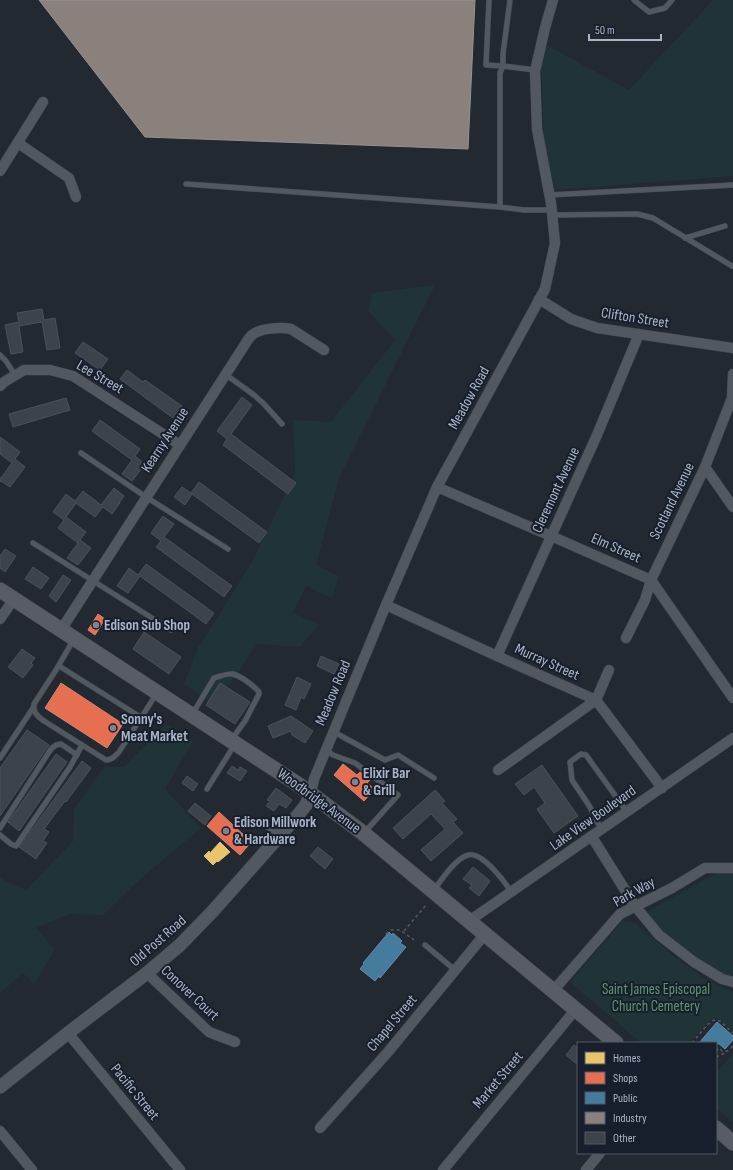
<svg xmlns="http://www.w3.org/2000/svg" width="733" height="1170" viewBox="0 0 733 1170" font-family="'Sofia Sans Condensed',sans-serif">
<style>
.green{fill:#203337}
.homes{fill:#e9c46a;stroke:#d6c085}
.shops{fill:#e76f51;stroke:#d58474}
.public{fill:#457b9d;stroke:#648ca9}
.industry{fill:#8a817c;stroke:#949192}
.building{fill:#3d434a;stroke:#4a515a}
.lines{fill:none;stroke-linecap:round;stroke-linejoin:round}
.service-casing{stroke:#3f444b;stroke-width:6}
.minor-casing{stroke:#3f444b;stroke-width:11}
.tertiary-casing{stroke:#3f444b;stroke-width:14}
.secondary-casing{stroke:#3f444b;stroke-width:16}
.path{stroke:#555b63;stroke-width:1.5;stroke-dasharray:3 3;stroke-linecap:butt}
.service{stroke:#525860;stroke-width:5}
.minor{stroke:#525860;stroke-width:10}
.tertiary{stroke:#525860;stroke-width:13}
.secondary{stroke:#575c65;stroke-width:15}
.poi-dot{fill:#7b8491;stroke:#171f2c;stroke-width:1.5}
.labels{text-anchor:middle;dominant-baseline:central;stroke-width:4;stroke-linejoin:round;paint-order:stroke}
.street-label{font-size:15px;fill:#abb5c5;stroke:#171f2c}
.poi-label{font-size:15px;font-weight:bold;fill:#abb5c5;stroke:#171f2c;text-anchor:start}
.park-label{font-size:15px;fill:#61966d;stroke:#171f2c}
</style>
<rect width="100%" height="100%" fill="#232931"/>
<g class="green">
<path d="M 713,0 L 733,0 L 733,176 L 545,191 L 541,42 L 629,90 Z"/>
<path d="M 435,285 L 339,478 L 316,565 L 339,576 L 332,598 L 306,586 L 293,613 L 319,625 L 299,647 L 257,644 L 216,705 L 184,684 L 198,648 L 252,562 L 295,473 L 293,420 L 331,422 L 395,340 L 368,311 L 372,293 Z"/>
<path d="M 166,724 L 193,741 L 165,789 L 201,828 L 138,881 L 103,915 L 70,914 L 36,928 L 55,950 L 34,984 L 23,973 L 0,993 L 0,878 L 26,890 L 73,841 L 74,809 L 104,767 L 124,767 Z"/>
<path d="M 733,872 L 733,977 L 723,975 L 712,970 L 666,937 L 646,912 L 711,876 L 718,873 Z"/>
<path d="M 623,921 L 635,923 L 672,955 L 705,979 L 723,988 L 733,992 L 733,1031 L 719,1019 C 715,1018 711,1020 708,1022 L 690,1043 L 641,1043 L 570,982 Z"/>
<path d="M 733,1054 L 733,1122 L 716,1108 L 716,1073 Z"/>
</g>
<path class="homes" d="M 220,842 L 230,852 L 218,862 L 217,861 L 213,865 L 204,856 L 209,851 L 210,853 Z"/>
<g class="shops">
<path d="M 98,614 L 105,619 L 95,635 L 88,630 Z"/>
<path d="M 61,683 L 123,724 L 107,748 L 45,708 Z"/>
<path d="M 343,764 L 357,775 L 360,772 L 370,780 L 367,783 L 374,789 L 364,801 L 334,775 Z"/>
<path d="M 219,812 L 247,838 L 249,836 L 253,840 L 240,855 L 207,826 Z"/>
</g>
<g class="public">
<path d="M 389,932 L 392,935 L 393,933 L 402,941 L 400,943 L 406,947 L 380,978 L 379,976 L 375,981 L 360,969 L 364,964 L 363,963 Z"/>
<path d="M 717,1022 L 733,1036 L 733,1040 L 725,1049 L 718,1043 L 716,1046 L 716,1043 L 699,1043 Z"/>
</g>
<path class="industry" d="M 39,0 L 475,0 L 468,149 L 145,137 Z"/>
<g class="building">
<path d="M 42,309 L 44,320 L 55,318 L 60,348 L 47,350 L 42,322 L 19,326 L 23,352 L 11,354 L 5,325 L 19,322 L 17,313 Z"/>
<path d="M 83,342 L 108,359 L 100,370 L 75,353 Z"/>
<path d="M 127,370 L 143,382 L 145,380 L 182,406 L 173,418 L 120,379 Z"/>
<path d="M 242,397 L 252,405 L 231,434 L 296,483 L 288,494 L 223,445 L 227,439 L 217,431 Z"/>
<path d="M 66,398 L 70,410 L 13,427 L 9,414 Z"/>
<path d="M 100,420 L 140,449 L 135,456 L 145,464 L 132,481 L 122,474 L 132,460 L 92,431 Z"/>
<path d="M 0,437 L 20,452 L 15,459 L 25,467 L 10,487 L 1,481 L 0,482 L 0,478 L 1,478 L 12,463 L 0,454 Z"/>
<path d="M 199,482 L 267,532 L 259,543 L 192,494 L 185,505 L 174,497 L 182,487 L 191,493 Z"/>
<path d="M 114,488 L 124,496 L 119,503 L 120,503 L 112,514 L 103,507 L 95,517 L 76,503 L 66,517 L 86,532 L 80,540 L 91,548 L 78,565 L 67,558 L 78,543 L 58,528 L 64,520 L 53,512 L 66,494 L 75,501 L 83,491 L 101,505 Z"/>
<path d="M 163,516 L 174,524 L 164,537 L 232,586 L 224,597 L 156,547 L 161,541 L 151,533 Z"/>
<path d="M 5,549 L 16,556 L 5,572 L 0,568 L 0,556 Z"/>
<path d="M 146,564 L 214,613 L 206,624 L 140,576 L 128,593 L 117,586 L 129,568 L 138,575 Z"/>
<path d="M 33,567 L 49,578 L 41,589 L 25,579 Z"/>
<path d="M 63,575 L 71,580 L 56,602 L 49,596 Z"/>
<path d="M 144,632 L 181,657 L 169,674 L 133,649 Z"/>
<path d="M 22,649 L 35,658 L 31,663 L 33,665 L 23,678 L 8,667 Z"/>
<path d="M 321,656 L 339,664 L 334,674 L 317,666 Z"/>
<path d="M 297,677 L 311,684 L 304,699 L 301,697 L 296,710 L 285,705 Z"/>
<path d="M 220,683 L 250,702 L 235,724 L 206,705 Z"/>
<path d="M 291,716 L 313,731 L 305,743 L 292,735 L 291,731 L 273,738 L 268,726 Z"/>
<path d="M 27,730 L 49,745 L 0,816 L 0,768 Z"/>
<path d="M 56,754 L 67,762 L 19,831 L 8,822 Z"/>
<path d="M 82,761 L 91,768 L 66,802 L 65,801 L 44,829 L 49,832 L 43,841 L 47,843 L 36,859 L 19,847 Z"/>
<path d="M 542,765 L 578,816 L 554,833 L 537,809 L 545,803 L 534,787 L 524,795 L 515,784 Z"/>
<path d="M 232,766 L 238,770 L 240,767 L 247,771 L 240,781 L 227,773 Z"/>
<path d="M 187,776 L 198,784 L 193,791 L 182,783 Z"/>
<path d="M 276,788 L 292,800 L 286,808 L 279,804 L 274,811 L 266,806 L 270,801 L 267,800 Z"/>
<path d="M 435,790 L 445,801 L 442,803 L 457,819 L 453,822 L 463,833 L 431,861 L 421,850 L 445,829 L 431,814 L 403,839 L 393,828 Z"/>
<path d="M 195,803 L 211,816 L 205,825 L 188,811 Z"/>
<path d="M 318,847 L 333,859 L 325,869 L 310,856 Z"/>
<path d="M 473,867 L 490,881 L 479,896 L 469,888 L 472,885 L 463,879 Z"/>
<path d="M 574,1045 L 578,1048 L 578,1065 L 566,1055 Z"/>
</g>
<g class="lines">
<g class="service-casing">
<g id="service">
<path d="M 489,0 L 486,65 L 503,66 L 503,54 L 510,0"/>
<path d="M 634,0 L 649,12 L 665,8 L 672,0"/>
<path d="M 535,70 L 503,66 L 500,73 L 500,207 L 524,210 L 551,210"/>
<path d="M 186,184 L 500,207"/>
<path d="M 549,195 L 733,185"/>
<path d="M 552,215 L 637,214 L 653,218 L 732,266"/>
<path d="M 685,238 L 725,226"/>
<path d="M 0,355 L 6,361 L 15,375"/>
<path d="M 225,374 L 254,395 L 263,403 L 282,424"/>
<path d="M 81,453 L 146,497 L 228,549"/>
<path d="M 33,543 L 171,630"/>
<path d="M 74,639 L 56,670 L 34,704 C 32,711 38,717 44,721 L 106,760 C 112,760 115,756 119,752 L 157,693"/>
<path d="M 59,666 L 142,718"/>
<path d="M 193,713 L 214,678 C 219,677 227,673 233,674 C 241,676 254,686 259,692 L 259,694 L 245,721 L 232,739"/>
<path d="M 334,732 L 385,760 L 398,755 L 434,778"/>
<path d="M 326,750 L 333,755 L 355,763 L 398,795 L 364,833"/>
<path d="M 0,758 L 33,708"/>
<path d="M 207,789 L 235,744"/>
<path d="M 266,826 L 279,835"/>
<path d="M 0,828 L 51,749 L 56,745 L 61,744 L 77,755"/>
<path d="M 602,829 L 596,820 L 590,807 L 572,780 L 570,762 L 581,754 L 586,755 L 627,812"/>
<path d="M 0,835 L 11,844 L 16,846 L 70,767 L 82,745"/>
<path d="M 434,890 C 442,879 455,859 468,855 C 482,851 505,882 511,892"/>
<path d="M 425,945 L 455,970"/>
</g>
</g>
<g class="minor-casing">
<g id="minor">
<path d="M 18,143 L 69,178 L 76,197"/>
<path d="M 0,171 L 43,102"/>
<path d="M 539,299 L 571,319 L 597,328 L 733,348"/>
<path d="M 0,386 L 4,382 L 24,370 L 50,370 L 73,376 L 180,445"/>
<path d="M 705,467 L 733,507"/>
<path d="M 437,487 L 551,536 L 651,580 L 733,698"/>
<path d="M 386,605 L 497,656 L 596,700 L 662,788"/>
<path d="M 0,619 L 14,599"/>
<path d="M 61,630 L 244,346 C 246,342 249,338 252,335 C 260,328 281,327 291,329 L 324,350"/>
<path d="M 626,638 L 645,600 L 651,580 L 705,467 L 732,398 L 733,374"/>
<path d="M 497,656 L 597,435 L 639,334"/>
<path d="M 498,770 L 596,700 L 609,670"/>
<path d="M 311,793 L 314,779 L 386,605 L 437,487 L 545,289 L 555,243 L 551,203 L 537,129 L 535,71 L 545,28 L 553,0"/>
<path d="M 592,837 L 635,906 L 659,935 L 694,962 L 722,979 L 733,982"/>
<path d="M 469,921 L 733,738"/>
<path d="M 147,973 L 209,1032 L 235,1042"/>
<path d="M 553,991 L 620,914 L 672,888 L 705,868 L 733,868"/>
<path d="M 68,1033 L 180,1170"/>
<path d="M 320,1128 L 388,1052 L 485,934"/>
<path d="M 0,1131 L 32,1170"/>
<path d="M 443,1170 L 576,1009"/>
<path d="M 586,1170 L 600,1153"/>
</g>
</g>
<g class="tertiary-casing">
<path id="tertiary" d="M 0,1087 L 68,1033 L 147,973 L 180,945 L 212,912 L 298,815 L 306,805 L 311,793"/>
</g>
<g class="secondary-casing">
<g id="secondary">
<path d="M 0,590 L 299,785 L 363,833 L 616,1043"/>
<path d="M 716,1128 L 733,1143"/>
</g>
</g>
<g class="path">
<path d="M 404,931 L 427,904"/>
<path d="M 386,934 L 391,930 L 400,930 L 414,940"/>
<path d="M 692,1043 L 707,1025 L 714,1020 L 720,1021 L 733,1033"/>
<path d="M 716,1051 L 719,1048 L 722,1051 L 728,1051 L 733,1046"/>
<path d="M 716,1057 L 727,1052"/>
</g>
<use href="#service" class="service"/>
<use href="#minor" class="minor"/>
<use href="#tertiary" class="tertiary"/>
<use href="#secondary" class="secondary"/>
</g>
<g class="poi-dot">
<circle cx="96" cy="625" r="4"/>
<circle cx="113" cy="728" r="4"/>
<circle cx="355" cy="782" r="4"/>
<circle cx="226" cy="831" r="4"/>
</g>
<g class="labels">
<g class="street-label">
<text transform="translate(635 318) rotate(9)">Clifton Street</text>
<text transform="translate(100 377) rotate(30)">Lee Street</text>
<text transform="translate(469 398) rotate(-61)">Meadow Road</text>
<text transform="translate(165 440) rotate(-57)">Kearny Avenue</text>
<text transform="translate(556 490) rotate(-65)">Cleremont Avenue</text>
<text transform="translate(672 501) rotate(-64)">Scotland Avenue</text>
<text transform="translate(616 548) rotate(24)">Elm Street</text>
<text transform="translate(547 662) rotate(24)">Murray Street</text>
<text transform="translate(333 693) rotate(-67)">Meadow Road</text>
<text transform="translate(319 801) rotate(36)">Woodbridge Avenue</text>
<text transform="translate(593 818) rotate(-35)">Lake View Boulevard</text>
<text transform="translate(634 892) rotate(-29)">Park Way</text>
<text transform="translate(158 941) rotate(-41)">Old Post Road</text>
<text transform="translate(190 993) rotate(43)">Conover Court</text>
<text transform="translate(392 1023) rotate(-50)">Chapel Street</text>
<text transform="translate(498 1080) rotate(-50)">Market Street</text>
<text transform="translate(135 1092) rotate(51)">Pacific Street</text>
</g>
<g class="poi-label">
<text x="104" y="625">Edison Sub Shop</text>
<text x="121" y="719">Sonny's<tspan x="121" dy="17">Meat Market</tspan></text>
<text x="363" y="773">Elixir Bar<tspan x="363" dy="17">&amp; Grill</tspan></text>
<text x="234" y="822">Edison Millwork<tspan x="234" dy="17">&amp; Hardware</tspan></text>
</g>
<g class="park-label">
<text x="656" y="989">Saint James Episcopal<tspan x="656" dy="17">Church Cemetery</tspan></text>
</g>
</g>
<rect x="577" y="1042" width="140" height="112" fill="#171f2c" stroke="#525b69"/>
<rect x="585" y="1052" width="20" height="12" fill="#e9c46a" stroke="#525b69"/>
<text x="613" y="1062" font-size="12" fill="#abb5c5">Homes</text>
<rect x="585" y="1072" width="20" height="12" fill="#e76f51" stroke="#525b69"/>
<text x="613" y="1082" font-size="12" fill="#abb5c5">Shops</text>
<rect x="585" y="1092" width="20" height="12" fill="#457b9d" stroke="#525b69"/>
<text x="613" y="1102" font-size="12" fill="#abb5c5">Public</text>
<rect x="585" y="1112" width="20" height="12" fill="#8a817c" stroke="#525b69"/>
<text x="613" y="1122" font-size="12" fill="#abb5c5">Industry</text>
<rect x="585" y="1132" width="20" height="12" fill="#3d434a" stroke="#525b69"/>
<text x="613" y="1142" font-size="12" fill="#abb5c5">Other</text>
<path d="M589 34v6h72v-6" fill="none" stroke="#abb5c5" stroke-width="2"/>
<text x="595" y="34" font-size="12" fill="#abb5c5" stroke="#171f2c" stroke-width="3" paint-order="stroke">50 m</text>
</svg>
